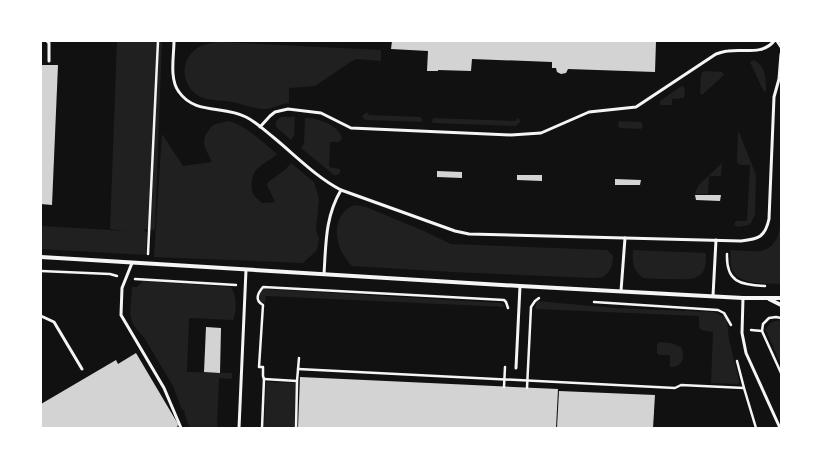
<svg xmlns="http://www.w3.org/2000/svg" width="822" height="469" viewBox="0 0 822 469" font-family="'Sofia Sans Condensed',sans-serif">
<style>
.green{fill:#202020}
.building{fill:#d3d3d3}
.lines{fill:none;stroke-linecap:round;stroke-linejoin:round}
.path{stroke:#f5f5f5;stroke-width:2.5}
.service{stroke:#f5f5f5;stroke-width:3}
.minor{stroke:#f5f5f5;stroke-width:4}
</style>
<rect width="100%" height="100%" fill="#111"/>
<g class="green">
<path d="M 117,41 L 162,41 L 155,230 L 145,229 L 144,231 L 147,232 L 146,255 L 41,249 L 41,226 L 127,231 L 110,229 Z"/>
<path d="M 219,42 L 381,50 L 381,61 L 357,59 L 352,61 L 315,86 L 289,88 L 289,103 C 281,104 269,110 263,109 C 253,109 243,104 233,102 C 223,100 213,101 203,98 C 182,90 178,62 196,49 C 202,44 212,43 219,42 Z"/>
<path d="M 754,60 C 766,67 766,78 766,91 L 764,92 L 750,62 Z"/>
<path d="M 706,71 L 722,72 L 724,75 L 702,95 L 700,93 L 701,76 L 702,72 Z"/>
<path d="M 683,86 L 685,89 L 684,98 L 672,99 L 672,105 L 660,105 L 660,101 L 680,87 Z"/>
<path d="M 367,112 L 369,115 L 420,117 L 422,118 L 422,122 L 365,120 L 362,116 Z"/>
<path d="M 281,117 L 295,117 L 294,136 L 291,140 L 276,127 L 276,121 Z"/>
<path d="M 305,118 C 318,118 340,125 342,139 L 339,142 L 330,142 L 329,167 L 340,169 L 340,173 L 337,175 L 334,175 L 301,148 L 304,144 Z"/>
<path d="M 433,118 L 515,121 L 518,118 L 521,121 L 516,126 L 433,123 L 432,122 Z"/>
<path d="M 229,121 C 248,127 262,142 277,154 C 271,160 263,163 257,169 C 252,174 250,187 253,194 C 255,197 259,200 262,203 L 275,202 L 267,185 L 268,182 L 285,170 L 291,163 L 314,182 L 319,198 L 316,230 L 319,239 L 317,250 L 303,263 L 154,257 L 162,134 L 183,166 L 212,162 C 205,147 198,141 213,125 Z"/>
<path d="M 619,121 L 641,122 L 643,126 L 641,129 L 620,128 L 618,126 Z"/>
<path d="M 739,132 L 756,175 L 755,215 L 751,223 L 749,225 L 738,227 L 734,225 L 736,221 L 747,221 L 750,165 L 741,165 L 737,163 L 738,132 Z"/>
<path d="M 722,163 L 721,176 L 709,176 L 708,194 L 695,194 L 698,186 Z"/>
<path d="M 781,198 L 781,284 C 766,283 735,286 731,266 C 730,261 731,255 730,250 C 740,250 750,252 759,251 C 785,248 780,216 781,198 Z"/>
<path d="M 354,205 L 366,207 L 426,232 L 451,244 L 607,250 L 613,256 C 613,263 611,272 604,276 C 601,278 594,278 591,278 L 452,272 L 352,266 C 335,249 328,217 354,205 Z"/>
<path d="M 633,250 L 706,253 C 707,278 697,280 675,279 C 664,279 654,279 643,278 C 633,270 632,263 633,250 Z"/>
<path d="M 143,281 L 231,287 C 237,296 237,311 233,320 L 189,318 L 187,372 L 232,373 L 232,379 L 219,378 L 217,428 L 190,428 L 184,413 L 185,412 L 184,410 L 182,410 L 173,386 L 145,339 L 134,326 L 132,321 L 130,314 L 132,287 L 137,287 Z"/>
<path d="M 263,289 L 502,303 L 505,307 L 266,296 L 265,303 L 261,302 L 258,296 Z"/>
<path d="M 537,301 L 614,308 L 714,312 L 725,317 L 727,321 L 729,340 L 739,380 L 739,383 L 737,384 L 711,383 L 713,332 C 698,330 699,331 699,316 L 535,309 Z"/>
<path d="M 781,320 L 781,365 L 766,330 C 769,322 774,321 781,320 Z"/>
<path d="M 659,342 L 671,343 L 681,347 C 686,357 682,368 670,367 L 670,355 L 659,355 L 657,353 L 657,345 Z"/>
<path d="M 266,382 L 296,383 L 294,428 L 264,428 Z"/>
</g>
<g class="building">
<path d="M 392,41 L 656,41 L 655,72 L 568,69 L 566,73 L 561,74 L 557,72 L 556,68 L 552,68 L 552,62 L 472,59 L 471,71 L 438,70 L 438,71 L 427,71 L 428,51 L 391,49 Z"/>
<path d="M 41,65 L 58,65 L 52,205 L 41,204 Z"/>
<path d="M 437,171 L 462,172 L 462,178 L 437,177 Z"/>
<path d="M 517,175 L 542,175 L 542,181 L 517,180 Z"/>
<path d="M 615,179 L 641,180 L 640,185 L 615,185 Z"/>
<path d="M 695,195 L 721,195 L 720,201 L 696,200 Z"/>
<path d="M 206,327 L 221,328 L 220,373 L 204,372 Z"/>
<path d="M 136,353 L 178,424 L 177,428 L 41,428 L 41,404 L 116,360 L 118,364 Z"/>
<path d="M 300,377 L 558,389 L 556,428 L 298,428 Z"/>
<path d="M 559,391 L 655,395 L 653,428 L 557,428 Z"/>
</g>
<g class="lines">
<g class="path">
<path d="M 148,254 L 158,41"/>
<path d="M 727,254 C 726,282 740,285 765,286"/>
<path d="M 41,271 L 110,274 L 117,276"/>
<path d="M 135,279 L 236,285"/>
<path d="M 594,302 L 718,310 L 724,313 L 731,325"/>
<path d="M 751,330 L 762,331 L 781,373"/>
<path d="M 762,331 L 763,324 L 769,318 L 776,317 L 781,318"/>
<path d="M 737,361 L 744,388 L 756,428"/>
<path d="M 298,369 L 675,388 L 681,385 L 744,388"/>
<path d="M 264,379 L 297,381 L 299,358"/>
<path d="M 504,387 L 505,367"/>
<path d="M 527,388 L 531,307 L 535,301 L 539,298"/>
<path d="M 262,428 L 264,379 L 263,376 L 263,367 L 259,367 L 263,305 C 254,300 258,293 263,287 L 504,300 L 506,302 L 508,308"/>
<path d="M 296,428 L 297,381"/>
</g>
<g class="service">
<path d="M 47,41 L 49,43 L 49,61"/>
<path d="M 174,41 C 174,56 169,79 179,92 C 195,115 224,105 246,117 C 256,122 264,130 273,137 C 295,155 316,177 341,190 L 455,231 L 469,234 L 741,241 C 759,239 765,237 769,219 L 774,97 L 779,79 L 781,54"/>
<path d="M 777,41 L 781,47"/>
<path d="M 260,127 L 270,116 L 275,112 L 288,109 L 321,113 L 351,128 L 511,135 L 541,133 L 589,112 L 636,107 L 716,54 C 720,53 724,51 728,51 C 744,49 763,55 774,41"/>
<path d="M 132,263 L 122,288 L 121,315 L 164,388 L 181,428"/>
<path d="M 324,274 C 326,244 325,217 341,190"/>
<path d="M 621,291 L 625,238"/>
<path d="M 713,296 L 716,240"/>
<path d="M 743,298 L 742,333 L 746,353 L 780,428"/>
<path d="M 41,316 L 54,322 L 82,369"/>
<path d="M 516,368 L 520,286"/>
<path d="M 239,428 L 246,270"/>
</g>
<g class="minor">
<path d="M 41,257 L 520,286 L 743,298 L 781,298"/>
<path d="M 769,299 L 781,305"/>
</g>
</g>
<rect width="822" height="469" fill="none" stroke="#ffffff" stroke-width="84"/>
</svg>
